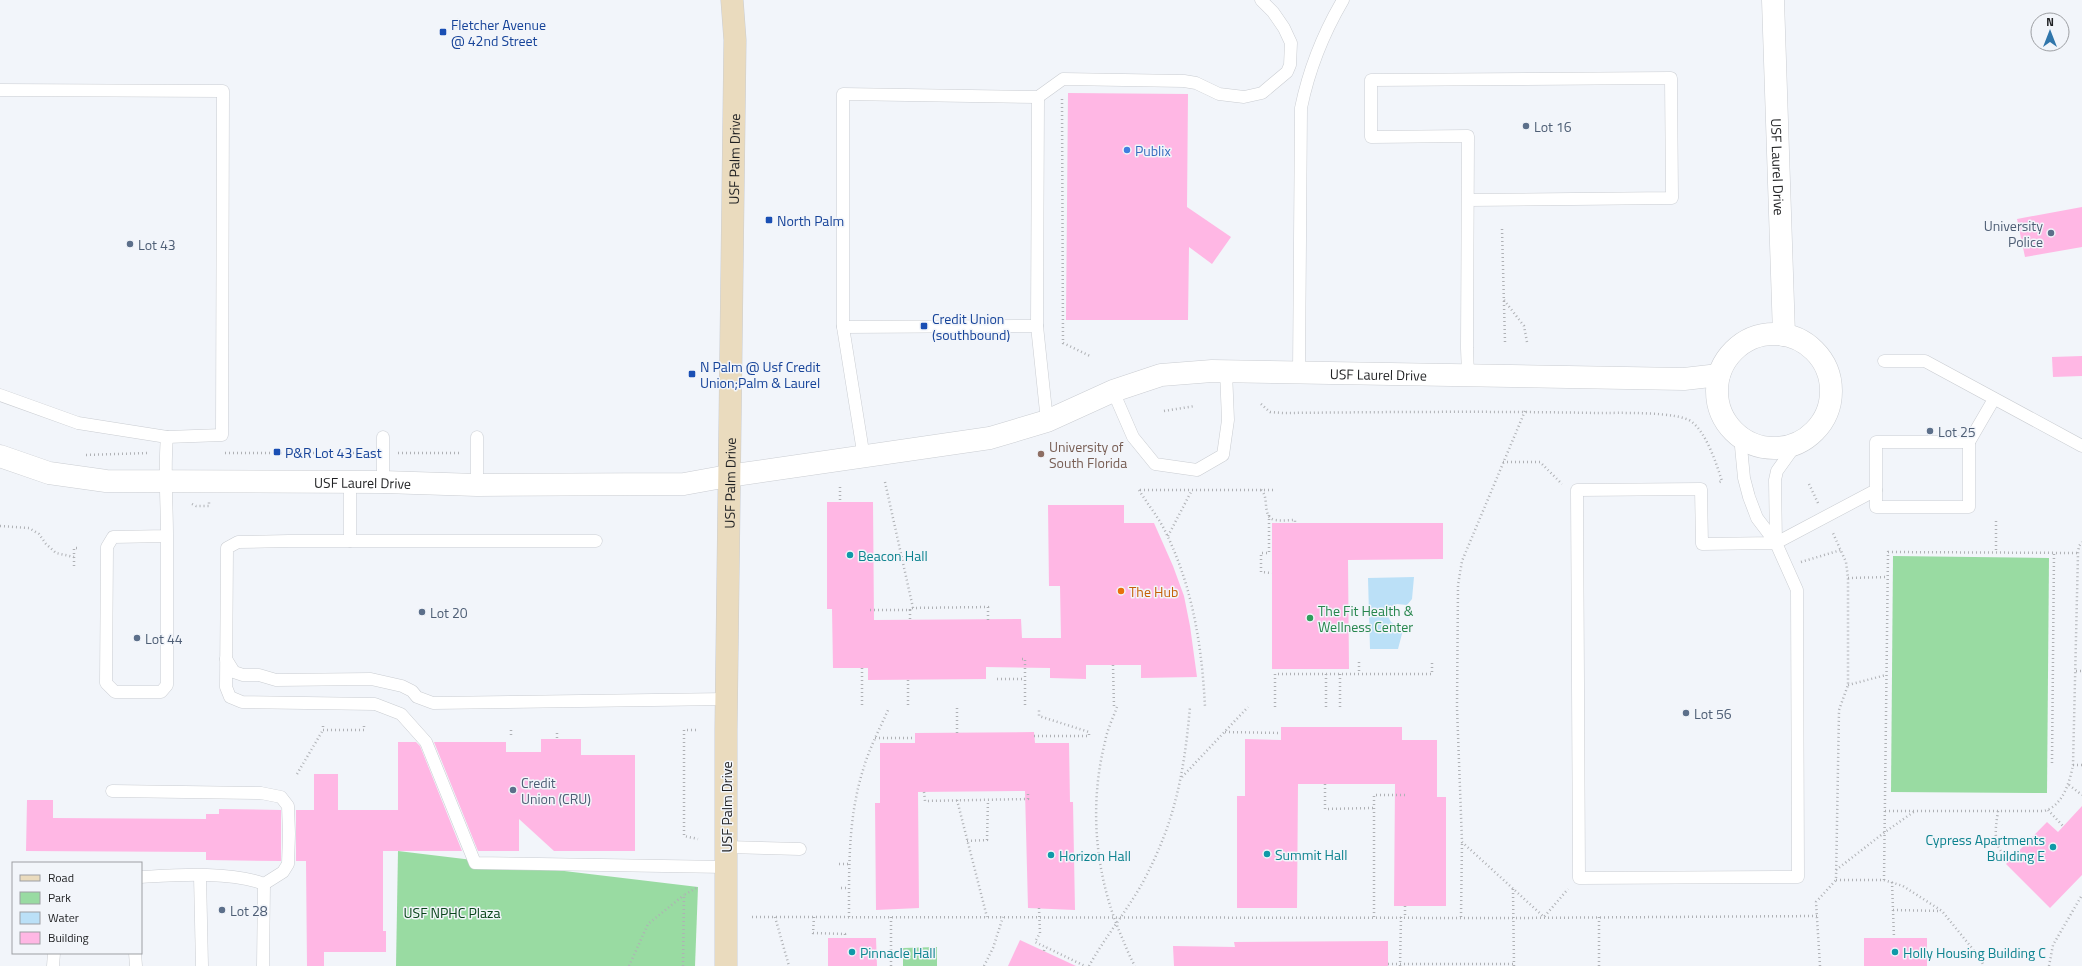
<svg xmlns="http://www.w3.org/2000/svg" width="2082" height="966" viewBox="0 0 2082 966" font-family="'Titillium Web',sans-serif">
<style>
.green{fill:#99dba2}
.water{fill:#bbe0f7}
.building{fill:#ffb7e4}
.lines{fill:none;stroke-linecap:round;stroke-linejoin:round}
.lane-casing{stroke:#cacdd2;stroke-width:13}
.street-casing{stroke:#cacdd2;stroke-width:23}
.secondary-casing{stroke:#cacdd2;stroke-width:23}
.path{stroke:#afb1b5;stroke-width:2.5;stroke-dasharray:1 3;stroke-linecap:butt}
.lane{stroke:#fff;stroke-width:12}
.street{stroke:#fff;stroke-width:22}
.secondary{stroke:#eadbbe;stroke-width:22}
.transit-dot{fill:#1a4fb4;stroke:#f2f5fa;stroke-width:1.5}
.service-dot{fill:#5c6f8a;stroke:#f2f5fa;stroke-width:1.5}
.shop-dot{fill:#3f7fe0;stroke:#f2f5fa;stroke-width:1.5}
.education-dot{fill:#8d6e63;stroke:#f2f5fa;stroke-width:1.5}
.culture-dot{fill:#0f9aa8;stroke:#f2f5fa;stroke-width:1.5}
.food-dot{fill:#e8710a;stroke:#f2f5fa;stroke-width:1.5}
.leisure-dot{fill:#2e9e5b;stroke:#f2f5fa;stroke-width:1.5}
.labels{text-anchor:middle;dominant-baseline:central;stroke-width:3;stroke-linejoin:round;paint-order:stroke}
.transit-label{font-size:14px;fill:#164399;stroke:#f2f5fa;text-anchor:start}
.service-label{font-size:14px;fill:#4e5e75;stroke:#f2f5fa;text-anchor:start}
.shop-label{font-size:14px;fill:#366cbe;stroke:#f2f5fa;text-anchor:start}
.street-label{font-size:14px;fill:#1e1f21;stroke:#f2f5fa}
.education-label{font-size:14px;fill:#785e54;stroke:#f2f5fa;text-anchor:start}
.culture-label{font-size:14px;fill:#0d838f;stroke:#f2f5fa;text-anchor:start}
.food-label{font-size:14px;fill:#c56008;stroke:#f2f5fa;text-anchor:start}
.leisure-label{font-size:14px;fill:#27864d;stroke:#f2f5fa;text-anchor:start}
.park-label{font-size:14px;fill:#08451a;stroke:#f2f5fa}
</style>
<rect width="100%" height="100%" fill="#f2f5fa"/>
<g class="green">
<path d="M 1893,556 L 2049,558 L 2047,793 L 1891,792 Z"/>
<path d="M 398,851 L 698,887 L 695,966 L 396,966 Z"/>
<path d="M 937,947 L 937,966 L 903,966 L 903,948 Z"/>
</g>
<path class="water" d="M 1414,577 L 1412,599 L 1407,605 L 1397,604 L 1390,607 L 1387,615 L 1391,622 L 1403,630 L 1398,649 L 1370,649 L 1368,578 Z"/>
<g class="building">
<path d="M 1068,93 L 1188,94 L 1187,207 L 1231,237 L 1212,264 L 1189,247 L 1188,320 L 1066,320 Z"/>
<path d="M 2082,207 L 2082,247 L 2025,257 L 2017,219 Z"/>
<path d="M 2082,356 L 2082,376 L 2053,377 L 2052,357 Z"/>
<path d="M 827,502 L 873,502 L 874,620 L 1021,619 L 1022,638 L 1061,638 L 1060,586 L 1049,586 L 1048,505 L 1124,505 L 1124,523 L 1154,523 L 1173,566 L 1184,596 L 1190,626 L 1197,677 L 1141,678 L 1141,665 L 1086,665 L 1086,679 L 1050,678 L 1050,668 L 986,667 L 986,679 L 868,680 L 868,668 L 833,668 L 832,609 L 827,609 Z"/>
<path d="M 1272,523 L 1443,523 L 1443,559 L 1348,560 L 1349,669 L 1272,669 Z"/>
<path d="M 1281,727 L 1402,727 L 1402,740 L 1437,740 L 1437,797 L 1446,797 L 1446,906 L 1394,906 L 1395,784 L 1298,784 L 1297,908 L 1237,908 L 1237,796 L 1245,796 L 1245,739 L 1281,740 Z"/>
<path d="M 1034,732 L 1035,743 L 1069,743 L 1070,802 L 1073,802 L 1075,910 L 1028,908 L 1025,791 L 918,792 L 919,908 L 876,910 L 875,803 L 880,803 L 880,743 L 915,743 L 915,733 Z"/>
<path d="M 541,739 L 581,739 L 581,755 L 635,755 L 635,851 L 554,851 L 519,819 L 519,851 L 478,851 L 434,742 L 506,742 L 506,752 L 541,752 Z"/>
<path d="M 398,742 L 416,742 L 420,746 L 462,851 L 383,851 L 383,931 L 386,931 L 386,952 L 324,952 L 324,966 L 307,966 L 306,861 L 296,861 L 296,810 L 314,810 L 314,774 L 338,774 L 338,810 L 398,810 Z"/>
<path d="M 27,800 L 53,800 L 53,818 L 206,819 L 206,814 L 219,814 L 219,809 L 281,810 L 281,861 L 206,860 L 206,852 L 26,851 Z"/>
<path d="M 2082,806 L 2082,875 L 2050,908 L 2006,864 L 2047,822 L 2058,832 Z"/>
<path d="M 828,938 L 876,938 L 877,966 L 828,966 Z"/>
<rect x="1864" y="938" width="63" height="28"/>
<path d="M 1020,940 L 1076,966 L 1008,966 Z"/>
<path d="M 1388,941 L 1388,966 L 1174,966 L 1173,946 L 1235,947 L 1234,942 Z"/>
</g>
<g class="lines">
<g class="lane-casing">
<g id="lane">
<path d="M 0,90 L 223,91 L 222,435 L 167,437"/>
<path d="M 1038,97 L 1037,326 L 1047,421"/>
<path d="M 1468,200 L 1672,198 L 1671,78 L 1371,80 L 1371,137 L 1468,136 L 1467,348 L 1468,375"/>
<path d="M 843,327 L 1037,326"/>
<path d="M 1884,361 L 1925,361 L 2082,446"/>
<path d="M 1299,372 L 1301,108 C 1309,69 1323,34 1343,0"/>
<path d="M 1113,391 L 1133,437 L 1155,464 L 1197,470 L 1223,455 L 1228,420 L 1226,371"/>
<path d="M 0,395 L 78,423 L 167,437 C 164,469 167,504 167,536 L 167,685 L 161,692 L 115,692 L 106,683 L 107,547 L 113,537 L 167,536"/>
<path d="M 1740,436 L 1744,478 L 1749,497 L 1757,518 L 1776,543 L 1797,590 L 1798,877 L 1579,878 L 1577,490 L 1701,489 L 1702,544 L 1776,543 L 1876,490"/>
<path d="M 383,437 L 383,482"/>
<path d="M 477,437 L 477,485"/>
<rect x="1876" y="442" width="93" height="65"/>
<path d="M 1969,442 L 1994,399"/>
<path d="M 864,458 L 843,327 L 843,94 L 1038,97 L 1063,79 L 1184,81 L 1196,83 L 1219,94 L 1244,97 L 1262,93 L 1287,72 L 1290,65 L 1291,43 L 1284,28 L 1273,12 L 1261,0"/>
<path d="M 350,541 L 350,483"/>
<path d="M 596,541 L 289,541 L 238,542 L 227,548 L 226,687 L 230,697 L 242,702 L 375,704 L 401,714 L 426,742 L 475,863 L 726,867"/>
<path d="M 1776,543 L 1775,480 L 1777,471 L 1797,443"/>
<path d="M 226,659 L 234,672 L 243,675 L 259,675 L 276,680 L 371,679 L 402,686 L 412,691 L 417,697 L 433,703 L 726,699"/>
<path d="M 112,791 L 261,793 L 281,797 L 288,806 L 289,834 L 288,864 L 283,872 L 264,884"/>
<path d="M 727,847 L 800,849"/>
<path d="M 200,876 L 202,966"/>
<path d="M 141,877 C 177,875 230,871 264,884 L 263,966"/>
<path d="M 135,953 L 136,966"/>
<path d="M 53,966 L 54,953"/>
</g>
</g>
<g class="street-casing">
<g id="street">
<path id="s1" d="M 1773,0 L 1784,335"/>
<circle cx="1774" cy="391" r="57"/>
<path id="s2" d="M 0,456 L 49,473 L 106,481 L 383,482 L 477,485 L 684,484 L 728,476 L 990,438 L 1047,421 L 1113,391 L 1161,375 L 1212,371 L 1684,379 L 1719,375"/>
</g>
</g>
<g class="secondary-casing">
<g id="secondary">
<path id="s3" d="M 726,966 L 726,730 L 735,40 L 732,0"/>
</g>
</g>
<g class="path">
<path d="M 457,19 L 458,28"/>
<path d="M 1062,99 L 1063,343 L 1090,356"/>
<path d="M 1502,229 L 1505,342"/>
<path d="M 1504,300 L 1524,326 L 1527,342"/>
<path d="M 1261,404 L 1270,412 L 1283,413 C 1387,412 1492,411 1597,413 C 1616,413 1679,411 1692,422 C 1707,434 1716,463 1722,481 L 1717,483"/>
<path d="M 1164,411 L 1195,406"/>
<path d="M 1525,411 L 1462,561 L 1458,585 L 1457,708 L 1462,842 L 1544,917 L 1568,889"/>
<path d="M 225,453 L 366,453"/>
<path d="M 398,453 L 461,453"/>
<path d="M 86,455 L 149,453"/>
<path d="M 1503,462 L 1540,462 L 1562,484"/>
<path d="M 885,482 L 913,608"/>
<path d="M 1809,484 L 1818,503"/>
<path d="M 840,487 L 840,502"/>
<path d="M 1139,490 C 1148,505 1160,519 1167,535 C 1193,589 1202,647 1205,707"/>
<path d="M 1140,490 L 1273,490"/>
<path d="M 1261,490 C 1270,497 1261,517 1275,520 C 1282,521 1289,520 1295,520 L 1295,523"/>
<path d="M 192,504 L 196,506 L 209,506 L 209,502"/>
<path d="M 1269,515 L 1269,553 L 1261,553 L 1261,572 L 1272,573"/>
<path d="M 1996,521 L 1996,553"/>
<path d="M 0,526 L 29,528 L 39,534 L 46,544 L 56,553 L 74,557"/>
<path d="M 1168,536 L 1192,490"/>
<path d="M 77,548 L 74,548 L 74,566 L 77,566"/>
<path d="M 1801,562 L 1841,550"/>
<path d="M 1848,578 L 1888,577"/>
<path d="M 870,610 L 910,610 L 910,620"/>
<path d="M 910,610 L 910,608 L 988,607 L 988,620"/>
<path d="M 1022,659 L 1025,659 L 1025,708"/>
<path d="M 1359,662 L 1359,674"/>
<path d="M 1113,665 L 1114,707"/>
<path d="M 862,668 L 862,708"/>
<path d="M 2076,671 L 2082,671"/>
<path d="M 1326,674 L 1326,707"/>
<path d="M 1340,674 L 1340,707"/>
<path d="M 997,679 L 1025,679"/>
<path d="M 908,680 L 908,708"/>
<path d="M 1848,685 L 1886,675"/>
<path d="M 1117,707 C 1113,718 1107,730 1105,742 C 1089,805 1095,873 1120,933 C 1125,944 1129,956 1135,966"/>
<path d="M 1275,707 L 1275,674 L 1432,674 L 1432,663"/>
<path d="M 957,708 L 957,733"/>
<path d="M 323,726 L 323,730 L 364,730 L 364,726"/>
<path d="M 511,730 L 511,738"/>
<path d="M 696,730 L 684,730 L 684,836 L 698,839"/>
<path d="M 1225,732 L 1281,733"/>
<path d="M 557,733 L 557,739"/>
<path d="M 1034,736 L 1089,736 L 1089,732 L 1039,716 L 1039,708"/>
<path d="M 875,738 L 915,738"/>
<path d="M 2052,763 L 2054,553"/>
<path d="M 2073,765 L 2082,765"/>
<path d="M 297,774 L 323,730"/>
<path d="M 1182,777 L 1248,707"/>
<path d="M 1325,784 L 1325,809 L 1374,808"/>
<path d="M 2069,785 L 2082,795"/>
<path d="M 924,792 L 925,801 L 1028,799 L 1028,791"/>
<path d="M 957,800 L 987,917"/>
<path d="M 2048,810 L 2063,826"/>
<path d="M 1885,811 L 2044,811 C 2063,806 2070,781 2073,765 L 2078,553 L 2079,546 L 2082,542"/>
<path d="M 1998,811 C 1995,832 1992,846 2010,861"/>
<path d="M 967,841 L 987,840 L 988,800"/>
<path d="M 839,864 L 848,864"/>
<path d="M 1836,870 L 1885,832 L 1915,811"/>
<path d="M 1836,880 L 1884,880 L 1903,886 L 1942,911 L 1980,958 L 1984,966"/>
<path d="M 1884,880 L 1888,552 L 2078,553"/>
<path d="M 1892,882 L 1894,938"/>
<path d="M 841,888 L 849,888"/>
<path d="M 1513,889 L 1514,966"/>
<path d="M 1405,906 L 1405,917"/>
<path d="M 1039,908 L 1040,933 L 1035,942 L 1085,966"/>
<path d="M 1893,910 L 1940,911"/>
<path d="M 752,917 L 1513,918 L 1817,916"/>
<path d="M 775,917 L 789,966"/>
<path d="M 814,917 L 813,933 L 845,934 L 845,938"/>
<path d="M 849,917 C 849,867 848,818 863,770 C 869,749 880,728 889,708"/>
<path d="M 891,917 L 891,966"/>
<path d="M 1374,917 L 1374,795 L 1406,795"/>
<path d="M 1461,917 L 1462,842"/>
<path d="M 1599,917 L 1599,966"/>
<path d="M 1044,951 L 1045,947"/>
<path d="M 1388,964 L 1514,964"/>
<path d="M 629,966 L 648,924 L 684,895"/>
<path d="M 683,966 L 684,895 L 698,887"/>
<path d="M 984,966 L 993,948 L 1003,917"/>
<path d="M 1089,966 C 1105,937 1127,911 1143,882 C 1175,822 1184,774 1190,707"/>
<path d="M 1400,966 L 1401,917"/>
<path d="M 1820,966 L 1816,902 L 1836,880 L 1839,710 L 1848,685 L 1848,578 L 1846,562 L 1832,531"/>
<path d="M 2049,966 L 2053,945 L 2082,895"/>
</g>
<use href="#lane" class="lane"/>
<use href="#street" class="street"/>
<use href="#secondary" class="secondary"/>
</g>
<g class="transit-dot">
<rect x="439" y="28" width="8" height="8" rx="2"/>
<rect x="765" y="216" width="8" height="8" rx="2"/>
<rect x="920" y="322" width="8" height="8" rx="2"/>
<rect x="688" y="370" width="8" height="8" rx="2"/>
<rect x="273" y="448" width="8" height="8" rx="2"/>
</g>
<g class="service-dot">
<circle cx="1526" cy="126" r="4"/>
<circle cx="2051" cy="233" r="4"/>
<circle cx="130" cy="244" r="4"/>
<circle cx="1930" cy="431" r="4"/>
<circle cx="422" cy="612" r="4"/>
<circle cx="137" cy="638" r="4"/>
<circle cx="1686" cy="713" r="4"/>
<circle cx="513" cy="790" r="4"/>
<circle cx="222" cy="910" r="4"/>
</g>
<circle class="shop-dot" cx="1127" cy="150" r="4"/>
<circle class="education-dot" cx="1041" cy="454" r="4"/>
<g class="culture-dot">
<circle cx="850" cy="555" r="4"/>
<circle cx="2053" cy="847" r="4"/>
<circle cx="1267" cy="854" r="4"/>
<circle cx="1051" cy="855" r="4"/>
<circle cx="852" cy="952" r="4"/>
<circle cx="1895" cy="952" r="4"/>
</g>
<circle class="food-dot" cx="1121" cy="591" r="4"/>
<circle class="leisure-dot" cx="1310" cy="618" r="4"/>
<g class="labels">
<g class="transit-label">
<text x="451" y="24">Fletcher Avenue<tspan x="451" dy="16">@ 42nd Street</tspan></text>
<text x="777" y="220">North Palm</text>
<text x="932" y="318">Credit Union<tspan x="932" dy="16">(southbound)</tspan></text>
<text x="700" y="366">N Palm @ Usf Credit<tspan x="700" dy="16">Union;Palm &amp; Laurel</tspan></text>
<text x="285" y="452">P&amp;R Lot 43 East</text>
</g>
<g class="service-label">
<text x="1534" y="126">Lot 16</text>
<text x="2043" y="225" text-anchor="end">University<tspan x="2043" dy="16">Police</tspan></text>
<text x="138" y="244">Lot 43</text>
<text x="1938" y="431">Lot 25</text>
<text x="430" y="612">Lot 20</text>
<text x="145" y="638">Lot 44</text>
<text x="1694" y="713">Lot 56</text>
<text x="521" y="782">Credit<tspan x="521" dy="16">Union (CRU)</tspan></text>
<text x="230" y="910">Lot 28</text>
</g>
<g class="shop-label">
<text x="1135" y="150">Publix</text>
</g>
<g class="street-label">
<text stroke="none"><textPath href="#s3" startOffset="807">USF Palm Drive</textPath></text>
<text stroke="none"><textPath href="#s1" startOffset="167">USF Laurel Drive</textPath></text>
<text stroke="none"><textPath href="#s2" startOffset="1397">USF Laurel Drive</textPath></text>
<text stroke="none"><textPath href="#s2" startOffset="366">USF Laurel Drive</textPath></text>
<text stroke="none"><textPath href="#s3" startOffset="483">USF Palm Drive</textPath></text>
<text transform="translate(726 807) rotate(-90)">USF Palm Drive</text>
</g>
<g class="education-label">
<text x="1049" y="446">University of<tspan x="1049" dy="16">South Florida</tspan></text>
</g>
<g class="culture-label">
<text x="858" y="555">Beacon Hall</text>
<text x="2045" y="839" text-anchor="end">Cypress Apartments<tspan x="2045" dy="16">Building E</tspan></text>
<text x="1275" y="854">Summit Hall</text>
<text x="1059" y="855">Horizon Hall</text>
<text x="860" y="952">Pinnacle Hall</text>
<text x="1903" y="952">Holly Housing Building C</text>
</g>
<g class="food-label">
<text x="1129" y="591">The Hub</text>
</g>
<g class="leisure-label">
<text x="1318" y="610">The Fit Health &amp;<tspan x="1318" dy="16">Wellness Center</tspan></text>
</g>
<g class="park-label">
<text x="452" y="912">USF NPHC Plaza</text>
</g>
</g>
<rect x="12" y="862" width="130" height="92" fill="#f2f5fa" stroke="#9d9fa3"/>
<rect x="20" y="875" width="20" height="6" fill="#eadbbe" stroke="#9d9fa3"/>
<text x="48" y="882" font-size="12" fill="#1e1f21">Road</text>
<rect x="20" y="892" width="20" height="12" fill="#99dba2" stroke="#9d9fa3"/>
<text x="48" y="902" font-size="12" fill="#1e1f21">Park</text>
<rect x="20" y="912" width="20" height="12" fill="#bbe0f7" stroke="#9d9fa3"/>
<text x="48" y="922" font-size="12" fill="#1e1f21">Water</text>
<rect x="20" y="932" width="20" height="12" fill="#ffb7e4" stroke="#9d9fa3"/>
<text x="48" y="942" font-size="12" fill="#1e1f21">Building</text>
<g transform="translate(2050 32)"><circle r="19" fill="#f2f5fa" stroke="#9d9fa3"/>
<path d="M0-3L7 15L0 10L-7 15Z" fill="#3176ab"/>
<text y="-6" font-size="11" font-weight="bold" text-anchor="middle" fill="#1e1f21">N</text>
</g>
</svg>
